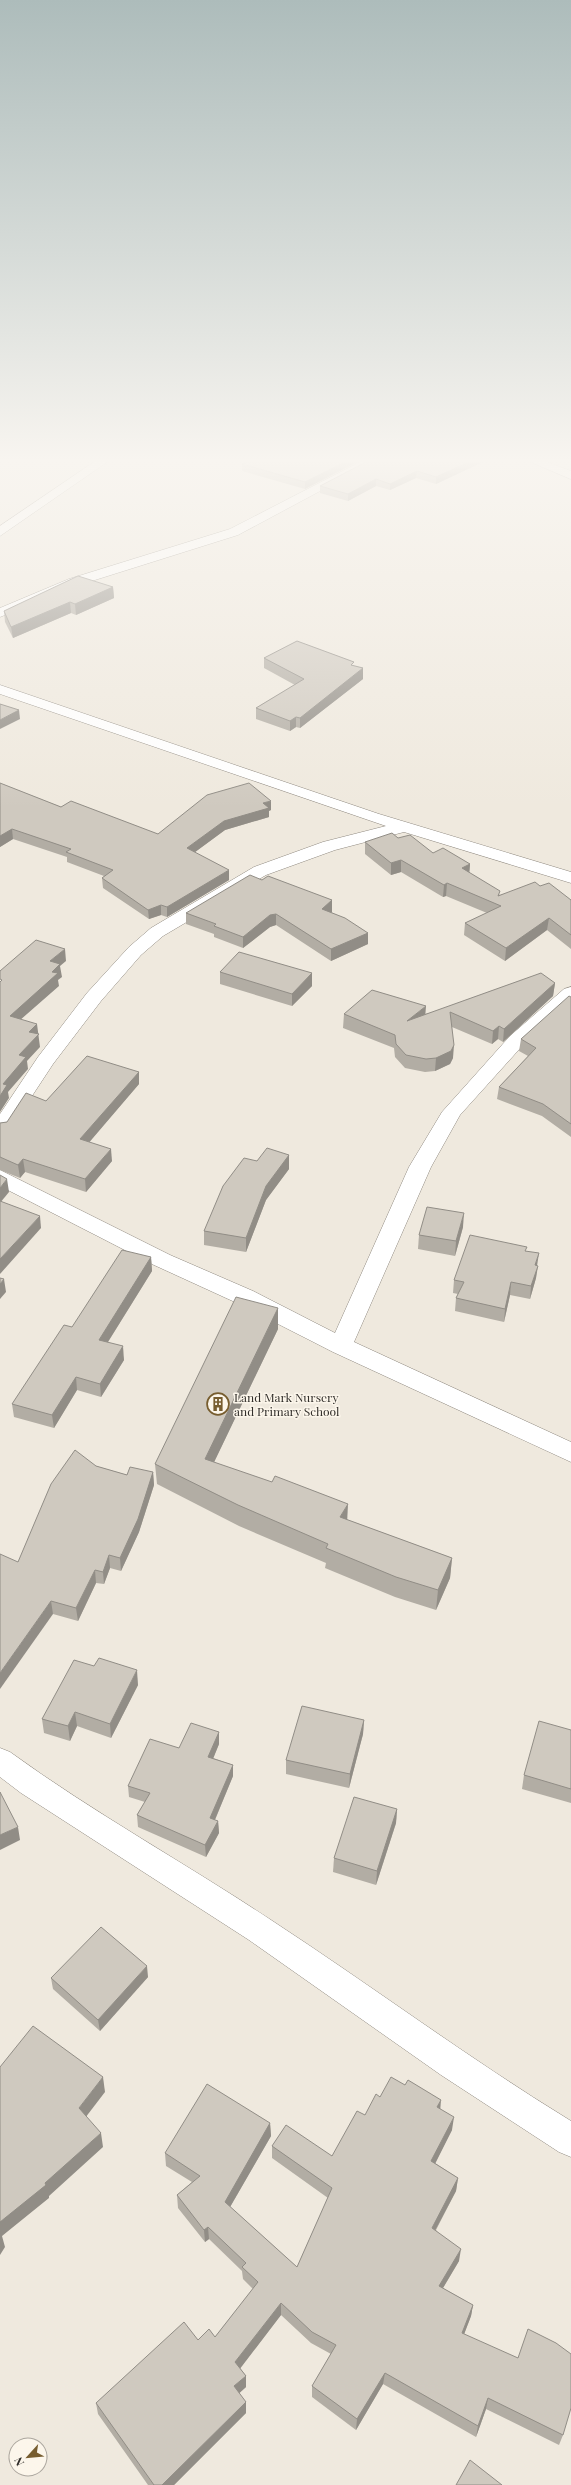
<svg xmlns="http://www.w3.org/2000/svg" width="571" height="2485" viewBox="0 0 571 2485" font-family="'Playfair Display',serif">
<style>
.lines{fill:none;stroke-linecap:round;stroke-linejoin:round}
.minor-casing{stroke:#908a81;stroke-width:1}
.major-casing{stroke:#908a81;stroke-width:1}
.minor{fill:#fff;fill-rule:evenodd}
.major{fill:#fff;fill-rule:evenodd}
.wall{fill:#b2ada4}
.shaded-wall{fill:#918d86}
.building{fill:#cfc9bf;stroke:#918d86}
.labels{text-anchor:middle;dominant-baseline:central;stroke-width:3;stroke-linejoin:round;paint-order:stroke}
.poi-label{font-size:12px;fill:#322f2b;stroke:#fcf6eb;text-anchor:start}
</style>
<rect width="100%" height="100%" fill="#efe9de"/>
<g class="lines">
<g class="minor-casing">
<g id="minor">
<path d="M 364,460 L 378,460 L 238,535 L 79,585 L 0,617 L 0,608 L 69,579 L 230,529 Z"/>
<path d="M 526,460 L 542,460 L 571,471 L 571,479 Z"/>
<path d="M 0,685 L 379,814 L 571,872 L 571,883 L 404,832 L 335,850 L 266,875 L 163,936 L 141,955 L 101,1001 L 53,1064 L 7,1134 L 0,1135 L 0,1114 L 38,1057 L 87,993 L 129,947 L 151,928 L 254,867 L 323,842 L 386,826 L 0,694 Z"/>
<path d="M 571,987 L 571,1003 L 524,1044 L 460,1115 L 431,1167 L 354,1342 L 571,1442 L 571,1462 L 333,1352 L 237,1303 L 154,1265 L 0,1186 L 0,1170 L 170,1255 L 253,1291 L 335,1333 L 409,1167 L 442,1112 L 510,1036 L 564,989 Z"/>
<path d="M 0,1748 L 10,1752 C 94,1813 185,1863 271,1920 C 372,1986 468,2058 571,2121 L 571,2157 L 559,2152 L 441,2075 L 249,1940 L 21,1793 L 0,1777 Z"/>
</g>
</g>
<g class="major-casing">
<path id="major" d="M 97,460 L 110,460 L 0,536 L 0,526 Z"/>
</g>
<use href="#minor" class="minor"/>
<use href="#major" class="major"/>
</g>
<g class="wall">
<path d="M 254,460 L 361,460 L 305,489 L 242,471 L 242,464 Z"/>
<path d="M 370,460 L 487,460 L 436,484 L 416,478 L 390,490 L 376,486 L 348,501 L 320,493 L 320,486 Z"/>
<path d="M 113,587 L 114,598 L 76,615 L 71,613 L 13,638 L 5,622 L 4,611 Z"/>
<path d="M 264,658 L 354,666 L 363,679 L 300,728 L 296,727 L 290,731 L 256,719 L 256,708 L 295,685 L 264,668 Z"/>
<path d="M 0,783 L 61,807 L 158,834 L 271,810 L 269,811 L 269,817 L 225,830 L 195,852 L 229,880 L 167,917 L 161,915 L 149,919 L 103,888 L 102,878 L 104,876 L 67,862 L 67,857 L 13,839 L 0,847 Z"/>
<path d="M 398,838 L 433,853 L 470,864 L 469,873 L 500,895 L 540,886 L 571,900 L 571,949 L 547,930 L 505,961 L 464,935 L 465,923 L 487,913 L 446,896 L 443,897 L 401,872 L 391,875 L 365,854 L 365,842 Z"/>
<path d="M 262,880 L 332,900 L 332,912 L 331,912 L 368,933 L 368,944 L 331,961 L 276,925 L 270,927 L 243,948 L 214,937 L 214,934 L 186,924 L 186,913 Z"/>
<path d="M 220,972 L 312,973 L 312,986 L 292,1006 L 220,984 Z"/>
<path d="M 555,983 L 553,996 L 503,1042 L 498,1039 L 492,1044 L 452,1027 L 453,1058 L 450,1064 L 435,1071 L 425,1072 L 405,1068 L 395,1057 L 394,1048 L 343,1028 L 344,1014 L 425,1014 Z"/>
<path d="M 571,997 L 571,1137 L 542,1116 L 497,1099 L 499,1087 L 528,1056 L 519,1051 L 521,1039 Z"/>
<path d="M 139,1072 L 139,1084 L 89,1142 L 112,1161 L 86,1192 L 25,1172 L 20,1178 L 0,1170 L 0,1123 L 7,1122 L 46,1101 Z"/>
<path d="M 289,1155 L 289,1169 L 266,1200 L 246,1252 L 204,1245 L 204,1231 L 257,1161 Z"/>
<path d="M 463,1227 L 455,1256 L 418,1249 L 419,1235 Z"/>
<path d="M 526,1251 L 537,1265 L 536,1278 L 530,1299 L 510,1295 L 504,1322 L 455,1311 L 456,1298 L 458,1294 L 453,1293 L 454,1280 Z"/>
<path d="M 151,1257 L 152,1271 L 108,1342 L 124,1360 L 101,1397 L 77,1390 L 54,1428 L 14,1417 L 12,1404 L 72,1327 Z"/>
<path d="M 278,1308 L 278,1329 L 214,1462 L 348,1520 L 452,1558 L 450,1578 L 436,1610 L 395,1597 L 325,1568 L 326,1563 L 239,1526 L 157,1484 L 155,1464 Z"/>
<path d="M 96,1466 L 127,1475 L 153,1472 L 154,1485 L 139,1532 L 121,1571 L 110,1568 L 104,1584 L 96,1583 L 78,1621 L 53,1614 L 18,1562 Z"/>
<path d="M 94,1666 L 138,1685 L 111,1738 L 77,1726 L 70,1741 L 44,1733 L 42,1719 Z"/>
<path d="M 364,1720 L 363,1734 L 349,1788 L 286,1774 L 286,1760 Z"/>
<path d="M 571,1730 L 571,1803 L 522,1789 L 524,1775 Z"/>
<path d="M 219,1732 L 219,1744 L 213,1758 L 233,1765 L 233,1776 L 215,1820 L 218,1821 L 219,1833 L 206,1857 L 138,1827 L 137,1815 L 145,1802 L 129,1797 L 128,1786 L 179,1748 Z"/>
<path d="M 397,1809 L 396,1823 L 376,1885 L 333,1872 L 334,1858 Z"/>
<path d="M 148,1977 L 100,2031 L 53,1989 L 51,1978 Z"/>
<path d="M 380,2097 L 440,2109 L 452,2130 L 435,2163 L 458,2178 L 456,2191 L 436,2230 L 459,2261 L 443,2288 L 473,2305 L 471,2316 L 464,2334 L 563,2435 L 559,2445 L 486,2409 L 476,2437 L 383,2384 L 356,2430 L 312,2397 L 312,2386 L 331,2354 L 311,2343 L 281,2315 L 240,2368 L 246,2376 L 246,2387 L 239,2393 L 246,2413 L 174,2485 L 148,2485 L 98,2414 L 96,2403 L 198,2340 L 215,2337 L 253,2289 L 243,2279 L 242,2271 L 209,2239 L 205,2242 L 178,2208 L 177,2195 L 192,2182 L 166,2166 L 165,2153 L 270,2123 L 271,2136 L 230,2207 L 297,2267 L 328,2198 L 272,2158 L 272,2146 L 332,2156 Z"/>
</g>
<g class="shaded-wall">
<path d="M 349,460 L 361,460 L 305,489 L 305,482 Z"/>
<path d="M 473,460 L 487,460 L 436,484 L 436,477 Z"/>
<path d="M 417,471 L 416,478 L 390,490 L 390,484 Z"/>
<path d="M 376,479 L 376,486 L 348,501 L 348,494 Z"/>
<path d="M 113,587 L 114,598 L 76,615 L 75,604 Z"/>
<path d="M 70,602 L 71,613 L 13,638 L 11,627 Z"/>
<path d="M 363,668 L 363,679 L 300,728 L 300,718 Z"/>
<path d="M 19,710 L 20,719 L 0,729 L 0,720 Z"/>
<path d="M 296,717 L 296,727 L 290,731 L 290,721 Z"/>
<path d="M 271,801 L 271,810 L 269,811 L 269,817 L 225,830 L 187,858 L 187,848 L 224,821 L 263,803 Z"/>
<path d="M 12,829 L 13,839 L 0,847 L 0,836 Z"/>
<path d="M 401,860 L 401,872 L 391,875 L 391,863 Z"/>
<path d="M 470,864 L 469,877 L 462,868 Z"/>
<path d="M 229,870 L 229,880 L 167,917 L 167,907 Z"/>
<path d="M 447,883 L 446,896 L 443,897 L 444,885 Z"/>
<path d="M 332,900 L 332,912 L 322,920 L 322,909 Z"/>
<path d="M 161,905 L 161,915 L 149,919 L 148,910 Z"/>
<path d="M 276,914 L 276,925 L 270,927 L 243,948 L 243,937 L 270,915 Z"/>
<path d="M 549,918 L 547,930 L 505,961 L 506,948 Z"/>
<path d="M 368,933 L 368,944 L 331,961 L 331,949 Z"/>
<path d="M 65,949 L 66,961 L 60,966 L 62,977 L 58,980 L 59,986 L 11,1028 L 10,1016 L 50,961 Z"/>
<path d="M 312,973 L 312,986 L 292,1006 L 292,994 Z"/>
<path d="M 555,983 L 553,996 L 503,1042 L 504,1029 Z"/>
<path d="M 426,1006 L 425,1019 L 407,1021 Z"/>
<path d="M 37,1024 L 40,1047 L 27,1061 L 28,1069 L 8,1092 L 9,1098 L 0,1112 L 0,1096 L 3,1084 L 19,1055 L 29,1032 Z"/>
<path d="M 499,1026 L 498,1039 L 492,1044 L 493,1031 Z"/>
<path d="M 454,1045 L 453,1058 L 450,1064 L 435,1071 L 436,1058 Z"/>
<path d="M 139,1072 L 139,1084 L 81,1152 L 80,1139 Z"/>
<path d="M 111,1149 L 112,1161 L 86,1192 L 85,1179 Z"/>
<path d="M 289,1155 L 289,1169 L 266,1200 L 246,1252 L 246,1238 L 266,1186 Z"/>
<path d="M 23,1159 L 25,1172 L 20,1178 L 18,1165 Z"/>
<path d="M 7,1179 L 9,1192 L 0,1203 L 0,1188 Z"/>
<path d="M 464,1213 L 463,1227 L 455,1256 L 456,1241 Z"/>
<path d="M 40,1216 L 41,1228 L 0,1274 L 0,1259 Z"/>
<path d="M 539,1253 L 537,1266 L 535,1265 Z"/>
<path d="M 151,1257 L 152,1271 L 101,1353 L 99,1340 Z"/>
<path d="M 538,1266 L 536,1278 L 530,1299 L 531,1286 Z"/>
<path d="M 4,1279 L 6,1292 L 0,1299 L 0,1284 Z"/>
<path d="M 511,1282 L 510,1295 L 504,1322 L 505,1309 Z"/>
<path d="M 278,1308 L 278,1329 L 206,1479 L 205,1459 Z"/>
<path d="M 123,1346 L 124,1360 L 101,1397 L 100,1384 Z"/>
<path d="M 76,1377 L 77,1390 L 54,1428 L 52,1415 Z"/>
<path d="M 153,1472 L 154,1485 L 139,1532 L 121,1571 L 120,1558 Z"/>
<path d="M 348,1504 L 347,1524 L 340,1517 Z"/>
<path d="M 109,1555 L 110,1568 L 104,1584 L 103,1572 Z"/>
<path d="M 452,1558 L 450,1578 L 436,1610 L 438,1590 Z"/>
<path d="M 95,1570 L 96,1583 L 78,1621 L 76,1608 Z"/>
<path d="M 51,1601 L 53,1614 L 0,1689 L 0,1673 Z"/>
<path d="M 137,1670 L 138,1685 L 111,1738 L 110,1724 Z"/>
<path d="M 75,1712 L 77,1726 L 70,1741 L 68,1726 Z"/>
<path d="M 364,1720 L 363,1734 L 349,1788 L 350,1774 Z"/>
<path d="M 219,1732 L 219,1744 L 209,1769 L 208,1757 Z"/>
<path d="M 233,1765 L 233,1776 L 211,1829 L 210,1818 Z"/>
<path d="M 397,1809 L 396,1823 L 376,1885 L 377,1871 Z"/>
<path d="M 218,1821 L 219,1833 L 206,1857 L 205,1845 Z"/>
<path d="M 18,1827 L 20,1840 L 0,1850 L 0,1835 Z"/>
<path d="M 147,1966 L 148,1977 L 100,2031 L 98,2020 Z"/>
<path d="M 103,2077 L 105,2092 L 82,2122 L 79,2108 Z"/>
<path d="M 441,2100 L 440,2113 L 437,2107 Z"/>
<path d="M 454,2117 L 452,2130 L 430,2174 L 431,2161 Z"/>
<path d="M 270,2123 L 271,2136 L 226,2214 L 225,2202 Z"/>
<path d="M 101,2133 L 103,2147 L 49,2196 L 49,2198 L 2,2236 L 5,2247 L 0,2255 L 0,2222 Z"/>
<path d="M 458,2178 L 456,2191 L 430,2240 L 432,2228 Z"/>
<path d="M 208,2227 L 209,2239 L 205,2242 L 204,2230 Z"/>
<path d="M 461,2249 L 459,2261 L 437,2298 L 439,2286 Z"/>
<path d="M 281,2303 L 281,2315 L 236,2374 L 235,2362 Z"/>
<path d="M 473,2305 L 471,2316 L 460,2345 L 462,2333 Z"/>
<path d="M 385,2373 L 383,2384 L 356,2430 L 357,2419 Z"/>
<path d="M 246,2376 L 246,2387 L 234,2398 L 234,2386 Z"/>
<path d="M 488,2398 L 486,2409 L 476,2437 L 478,2426 Z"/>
<path d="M 246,2402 L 246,2413 L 174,2485 L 162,2485 Z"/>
</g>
<g class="building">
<path d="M 254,460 L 349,460 L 305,482 L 242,464 Z"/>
<path d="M 370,460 L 473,460 L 436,477 L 417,471 L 390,484 L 376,479 L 348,494 L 320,486 Z"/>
<path d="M 78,576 L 113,587 L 75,604 L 70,602 L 11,627 L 4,611 Z"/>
<path d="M 297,641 L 354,662 L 351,665 L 363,668 L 300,718 L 296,717 L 290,721 L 256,708 L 304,679 L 264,658 Z"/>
<path d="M 0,704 L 19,710 L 0,720 Z"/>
<path d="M 0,783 L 61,807 L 71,801 L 158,834 L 207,795 L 249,783 L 271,801 L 263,803 L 269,808 L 224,821 L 187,848 L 229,870 L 167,907 L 161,905 L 148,910 L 102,878 L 113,870 L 66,852 L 71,849 L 12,829 L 0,836 Z"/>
<path d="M 392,833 L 398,838 L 410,835 L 433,853 L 443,848 L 470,864 L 462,868 L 500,891 L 498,896 L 535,882 L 540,886 L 549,883 L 571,900 L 571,935 L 549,918 L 506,948 L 465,923 L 501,906 L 447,883 L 444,885 L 401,860 L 391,863 L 365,842 Z"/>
<path d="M 250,875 L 262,880 L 268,876 L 332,900 L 322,909 L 345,918 L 368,933 L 331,949 L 276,914 L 270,915 L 243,937 L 214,926 L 216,924 L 186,913 Z"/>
<path d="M 36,940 L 65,949 L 50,961 L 60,964 L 52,972 L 58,973 L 10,1016 L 37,1024 L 29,1032 L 39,1034 L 19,1055 L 26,1057 L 3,1084 L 7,1085 L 0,1096 L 0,982 L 2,980 L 0,979 L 0,971 Z"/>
<path d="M 239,952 L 312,973 L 292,994 L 220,972 Z"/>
<path d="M 541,973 L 555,983 L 504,1029 L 499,1026 L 493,1031 L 450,1012 L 454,1045 L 451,1051 L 436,1058 L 426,1059 L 406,1055 L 396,1044 L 395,1035 L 344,1014 L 372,990 L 426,1006 L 407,1021 Z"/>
<path d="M 569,996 L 571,997 L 571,1124 L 543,1104 L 499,1087 L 536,1048 L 521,1039 Z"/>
<path d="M 87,1056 L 139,1072 L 80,1139 L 111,1149 L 85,1179 L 23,1159 L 18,1165 L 0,1157 L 0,1123 L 7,1122 L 26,1093 L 46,1101 Z"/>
<path d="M 267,1148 L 289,1155 L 266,1186 L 246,1238 L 204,1231 L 223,1186 L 244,1158 L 257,1161 Z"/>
<path d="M 0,1175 L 7,1179 L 0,1188 Z"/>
<path d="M 0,1201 L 40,1216 L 0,1259 Z"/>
<path d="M 427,1207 L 464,1213 L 456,1241 L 419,1235 Z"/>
<path d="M 470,1235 L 527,1247 L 525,1251 L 539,1253 L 535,1265 L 538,1266 L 531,1286 L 511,1282 L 505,1309 L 456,1298 L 464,1282 L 454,1280 Z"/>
<path d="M 122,1250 L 151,1257 L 99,1340 L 123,1346 L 100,1384 L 76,1377 L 52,1415 L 12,1404 L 64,1325 L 72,1327 Z"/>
<path d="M 0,1278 L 4,1279 L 0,1284 Z"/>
<path d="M 236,1297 L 278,1308 L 205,1459 L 272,1482 L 275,1476 L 348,1504 L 340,1517 L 452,1558 L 438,1590 L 396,1577 L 326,1548 L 328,1544 L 238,1505 L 155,1464 Z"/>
<path d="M 75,1450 L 96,1466 L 127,1475 L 130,1467 L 153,1472 L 138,1519 L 120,1558 L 109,1555 L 103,1572 L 95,1570 L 76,1608 L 51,1601 L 0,1673 L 0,1554 L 18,1562 L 51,1484 Z"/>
<path d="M 99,1658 L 137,1670 L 110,1724 L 75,1712 L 68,1726 L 42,1719 L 74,1660 L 94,1666 Z"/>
<path d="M 302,1706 L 364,1720 L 350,1774 L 286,1760 Z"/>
<path d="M 539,1721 L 571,1730 L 571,1789 L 524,1775 Z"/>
<path d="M 191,1723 L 219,1732 L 208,1757 L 233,1765 L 210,1818 L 218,1821 L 205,1845 L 137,1815 L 150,1793 L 128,1786 L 150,1739 L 179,1748 Z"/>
<path d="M 0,1792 L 18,1827 L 0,1835 Z"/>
<path d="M 354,1797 L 397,1809 L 377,1871 L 334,1858 Z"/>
<path d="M 101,1927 L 147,1966 L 98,2020 L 51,1978 Z"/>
<path d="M 33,2026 L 103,2077 L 79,2108 L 101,2133 L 45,2183 L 46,2185 L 0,2222 L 0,2067 Z"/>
<path d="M 391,2077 L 405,2085 L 408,2080 L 441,2100 L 437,2107 L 454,2117 L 431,2161 L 458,2178 L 432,2228 L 461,2249 L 439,2286 L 473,2305 L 462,2333 L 518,2358 L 528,2329 L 556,2343 L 571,2354 L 571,2408 L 563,2435 L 488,2398 L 478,2426 L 385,2373 L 357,2419 L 312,2386 L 336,2345 L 312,2332 L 281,2303 L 235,2362 L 246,2376 L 234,2386 L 246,2402 L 162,2485 L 154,2485 L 96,2403 L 184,2322 L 198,2340 L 209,2329 L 215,2337 L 258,2282 L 242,2267 L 246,2263 L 208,2227 L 204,2230 L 177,2195 L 200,2176 L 165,2153 L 207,2084 L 270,2123 L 225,2202 L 297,2267 L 332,2188 L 272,2146 L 286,2125 L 332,2156 L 357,2111 L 365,2115 L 376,2094 L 380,2097 Z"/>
<path d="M 470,2460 L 502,2485 L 456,2485 Z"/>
</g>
<linearGradient id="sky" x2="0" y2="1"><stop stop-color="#adbcbb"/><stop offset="0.57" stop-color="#f8f5f0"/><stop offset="1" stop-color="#f8f5f0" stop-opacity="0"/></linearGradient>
<rect width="571" height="808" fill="url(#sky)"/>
<defs>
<g id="building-ring" transform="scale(1.15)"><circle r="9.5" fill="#fcf6eb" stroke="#775d2f" stroke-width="1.5"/><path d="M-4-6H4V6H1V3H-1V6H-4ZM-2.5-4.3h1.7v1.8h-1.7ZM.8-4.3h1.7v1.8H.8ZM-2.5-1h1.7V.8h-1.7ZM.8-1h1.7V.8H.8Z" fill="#775d2f"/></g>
</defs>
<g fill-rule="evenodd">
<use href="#building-ring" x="218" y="1404"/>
</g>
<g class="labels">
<g class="poi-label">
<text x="234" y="1397">Land Mark Nursery<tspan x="234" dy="14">and Primary School</tspan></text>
</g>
</g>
<g transform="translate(28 2457) rotate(243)"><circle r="19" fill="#fcf6eb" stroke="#aba69e"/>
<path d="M0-3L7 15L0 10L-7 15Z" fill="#775d2f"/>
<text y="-6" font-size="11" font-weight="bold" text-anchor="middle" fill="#322f2b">N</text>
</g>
</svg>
